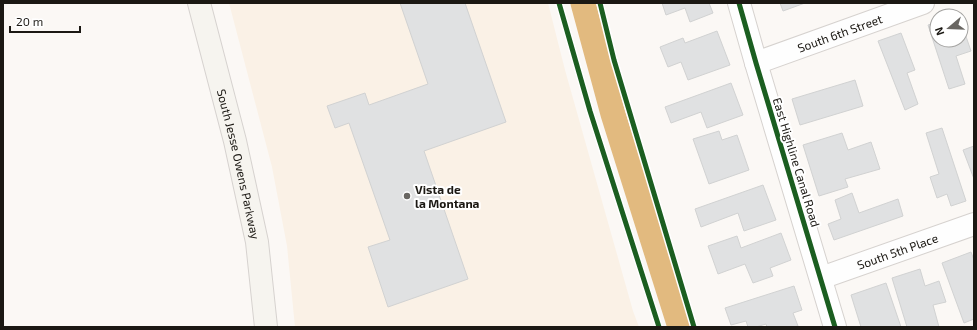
<svg xmlns="http://www.w3.org/2000/svg" width="977" height="330" viewBox="0 0 977 330" font-family="'Exo 2',sans-serif">
<style>
.built{fill:#faf1e6}
.lines{fill:none;stroke-linecap:round;stroke-linejoin:round}
.canal{stroke:#e2ba7f;stroke-width:25}
.building{fill:#e0e1e2;stroke:#d1d2d2}
.street-casing{stroke:#d6d2cf;stroke-width:24}
.secondary-casing{stroke:#d6d2cf;stroke-width:24}
.street{stroke:#fefefe;stroke-width:22}
.secondary{stroke:#f6f4ef;stroke-width:22}
.cycleway-casing{stroke:#fff;stroke-width:8}
.cycleway{stroke:#1b5e20;stroke-width:5}
.poi-dot{fill:#696662;stroke:#fff;stroke-width:1.5}
.labels{text-anchor:middle;dominant-baseline:central;stroke-width:4;stroke-linejoin:round;paint-order:stroke}
.street-label{font-size:12px;fill:#1b1813;stroke:#fff}
.poi-label{font-size:12px;font-weight:bold;fill:#1b1813;stroke:#fff;text-anchor:start}
</style>
<rect width="100%" height="100%" fill="#fbf8f5"/>
<path class="built" d="M 229,3 L 548,3 L 565,70 L 633,311 L 639,327 L 295,327 L 287,246 L 272,167 Z"/>
<g class="lines">
<path class="canal" d="M 583,3 L 613,114 L 680,327"/>
</g>
<g class="building">
<path d="M 400,3 L 465,3 L 506,122 L 424,151 L 468,279 L 388,307 L 368,247 L 390,240 L 349,123 L 335,128 L 327,106 L 365,93 L 369,105 L 428,84 Z"/>
<path d="M 662,3 L 709,3 L 713,13 L 690,22 L 685,8 L 666,15 Z"/>
<path d="M 780,3 L 805,3 L 783,11 Z"/>
<path d="M 937,22 L 937,40 L 961,40 L 961,22 L 971,51 L 956,56 L 965,84 L 949,89 L 928,25 Z"/>
<path d="M 717,31 L 730,65 L 688,80 L 681,62 L 668,67 L 660,47 L 683,38 L 685,43 Z"/>
<path d="M 901,33 L 915,70 L 907,73 L 918,104 L 905,110 L 878,41 Z"/>
<path d="M 855,80 L 863,106 L 800,125 L 792,99 Z"/>
<path d="M 731,83 L 743,115 L 707,128 L 701,112 L 671,123 L 665,107 Z"/>
<path d="M 942,128 L 966,201 L 951,206 L 947,194 L 937,198 L 930,177 L 939,174 L 926,133 Z"/>
<path d="M 719,131 L 722,140 L 737,135 L 749,170 L 709,184 L 693,139 Z"/>
<path d="M 842,133 L 848,150 L 871,142 L 880,169 L 845,179 L 848,187 L 819,196 L 803,145 Z"/>
<path d="M 974,146 L 974,179 L 963,150 Z"/>
<path d="M 763,185 L 776,220 L 744,231 L 738,213 L 701,227 L 695,209 Z"/>
<path d="M 852,193 L 859,213 L 898,199 L 903,216 L 834,240 L 828,224 L 841,219 L 835,200 Z"/>
<path d="M 781,233 L 791,260 L 770,268 L 773,276 L 753,283 L 745,264 L 718,274 L 708,246 L 737,236 L 741,248 Z"/>
<path d="M 971,252 L 974,260 L 974,319 L 964,323 L 942,263 Z"/>
<path d="M 920,269 L 925,286 L 939,281 L 946,302 L 933,305 L 939,327 L 907,327 L 892,278 Z"/>
<path d="M 886,283 L 901,327 L 861,327 L 851,295 Z"/>
<path d="M 794,286 L 802,310 L 793,313 L 798,326 L 793,327 L 767,327 L 766,324 L 756,327 L 748,327 L 746,321 L 731,325 L 725,308 Z"/>
</g>
<g class="lines">
<g class="street-casing">
<g id="street">
<path d="M 739,3 L 756,63 L 835,327"/>
<path id="s1" d="M 756,63 L 923,3"/>
<path id="s2" d="M 821,278 L 974,224"/>
</g>
</g>
<g class="secondary-casing">
<g id="secondary">
<path id="s3" d="M 199,3 L 235,141 L 257,242 L 266,327"/>
</g>
</g>
<use href="#street" class="street"/>
<use href="#secondary" class="secondary"/>
<g class="cycleway-casing">
<g id="cycleway">
<path d="M 559,3 L 590,111 L 659,327"/>
<path d="M 600,3 L 614,60 L 694,327"/>
<path d="M 739,3 L 756,63 L 835,327"/>
</g>
</g>
<use href="#cycleway" class="cycleway"/>
</g>
<circle class="poi-dot" cx="407" cy="196" r="4"/>
<g class="labels">
<g class="street-label">
<text stroke="none"><textPath href="#s1" startOffset="89">South 6th Street</textPath></text>
<text transform="translate(797 162) rotate(73)">East Highline Canal Road</text>
<text stroke="none"><textPath href="#s3" startOffset="166">South Jesse Owens Parkway</textPath></text>
<text stroke="none"><textPath href="#s2" startOffset="81">South 5th Place</textPath></text>
</g>
<g class="poi-label">
<text x="415" y="189">Vista de<tspan x="415" dy="14">la Montana</tspan></text>
</g>
</g>
<rect width="977" height="330" fill="none" stroke="#1b1813" stroke-width="8"/>
<g transform="translate(949 28) rotate(251)"><circle r="19" fill="#ffffff" stroke="#a4a3a1"/>
<path d="M0-3L7 15L0 10L-7 15Z" fill="#696662"/>
<text y="-6" font-size="11" font-weight="bold" text-anchor="middle" fill="#1b1813">N</text>
</g>
<path d="M10 26v6h70v-6" fill="none" stroke="#1b1813" stroke-width="2"/>
<text x="16" y="26" font-size="12" fill="#1b1813" stroke="#ffffff" stroke-width="3" paint-order="stroke">20 m</text>
</svg>
